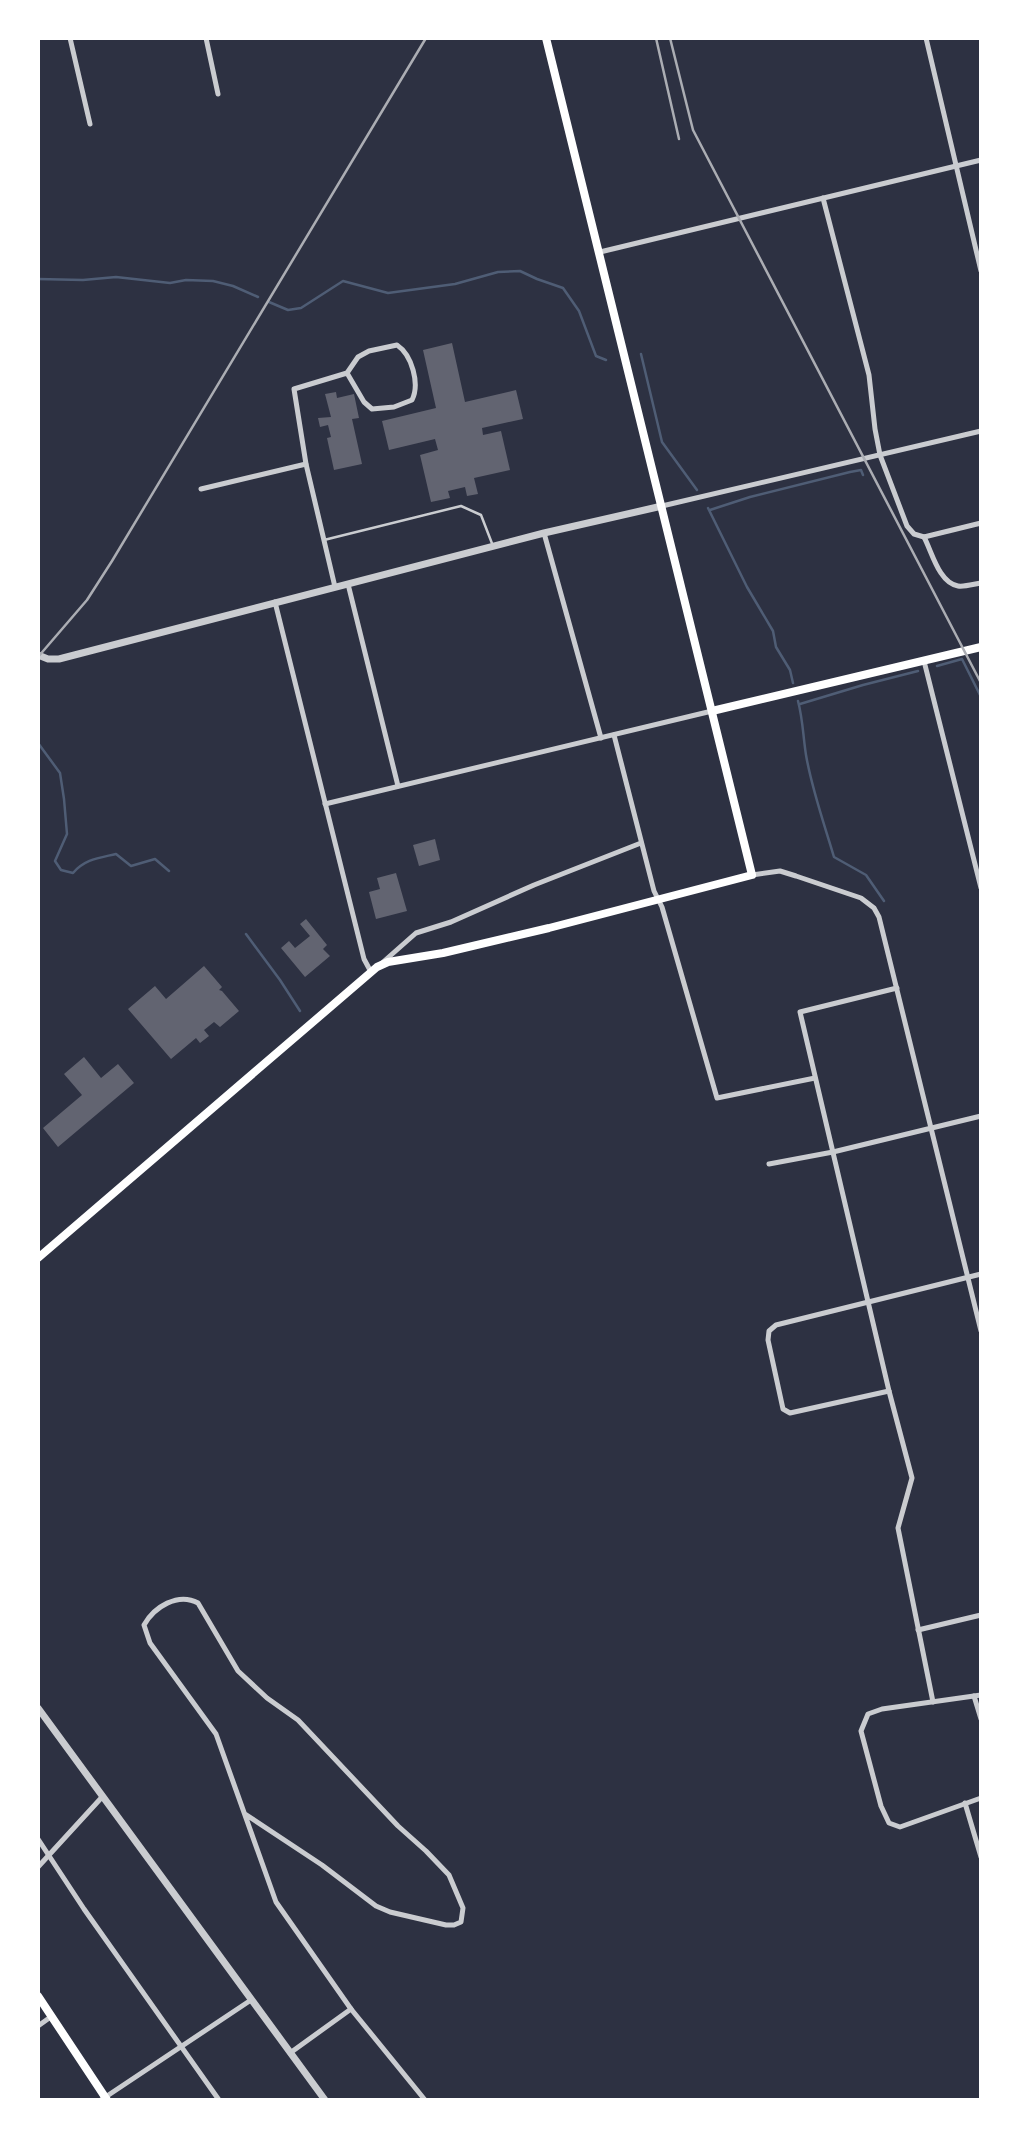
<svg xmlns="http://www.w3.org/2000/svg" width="1019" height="2138" viewBox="0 0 1019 2138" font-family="'IBM Plex Serif',serif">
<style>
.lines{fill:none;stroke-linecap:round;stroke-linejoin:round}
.stream{stroke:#4f5d75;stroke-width:2.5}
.building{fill:#626471}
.service{stroke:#caccd0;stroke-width:2.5}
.minor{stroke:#caccd0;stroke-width:5}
.tertiary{stroke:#caccd0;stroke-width:7}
.secondary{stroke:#fff;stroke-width:8}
.rail{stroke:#abadb3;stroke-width:2.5}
</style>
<rect width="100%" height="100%" fill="#2d3142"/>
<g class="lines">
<g class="stream">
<path d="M 38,279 L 83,280 L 116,277 L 170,283 L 186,280 L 213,281 L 233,286 L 258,297"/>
<path d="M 269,302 L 288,310 L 301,308 L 343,281 L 388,293 L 455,284 L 498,272 L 520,271 L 537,279 L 563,288 L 579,311 L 596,356 L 606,360"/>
<path d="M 641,354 L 662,442 L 697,490"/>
<path d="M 708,508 L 747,587 L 773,631 L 776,647 L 790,670 L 793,683"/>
<path d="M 710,510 L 750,497 L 850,472 L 861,470 L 863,475"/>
<path d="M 937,666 L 962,659 L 981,697"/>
<path d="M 798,701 C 803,720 803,736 806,755 C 812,790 824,823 834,857 L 866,875 L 884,901"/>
<path d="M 800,704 L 863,685 L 918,671"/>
<path d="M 38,743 L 60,773 L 64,799 L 67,834 L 55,861 L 61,870 L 73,873 C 85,859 99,858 116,854 L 131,866 L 155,859 L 169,871"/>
<path d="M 246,934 L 280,980 L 300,1011"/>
</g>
</g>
<g class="building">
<path d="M 452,343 L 465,402 L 516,390 L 523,419 L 482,428 L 483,435 L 501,431 L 510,470 L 474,478 L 478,494 L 467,496 L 465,487 L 448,491 L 450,498 L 431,502 L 420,455 L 438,450 L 435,439 L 389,450 L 382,421 L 436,408 L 423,350 Z"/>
<path d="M 336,392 L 337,398 L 354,394 L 359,418 L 352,419 L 362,464 L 334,470 L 327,438 L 331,437 L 328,425 L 320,427 L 318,418 L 331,417 L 325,394 Z"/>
<path d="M 435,839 L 440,860 L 419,866 L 413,845 Z"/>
<path d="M 396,873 L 407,911 L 376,919 L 369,892 L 380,889 L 377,878 Z"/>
<path d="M 306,919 L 327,945 L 323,949 L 330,956 L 305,977 L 281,948 L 289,941 L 295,948 L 310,936 L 300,924 Z"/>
<path d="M 204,966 L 222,987 L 219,990 L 222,991 L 239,1011 L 220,1027 L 214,1022 L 204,1030 L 209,1036 L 200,1043 L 196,1038 L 171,1059 L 128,1009 L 155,986 L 166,999 Z"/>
<path d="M 84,1057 L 101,1078 L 118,1064 L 134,1083 L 58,1147 L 43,1128 L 82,1095 L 64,1074 Z"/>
</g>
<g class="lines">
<path class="service" d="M 324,540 L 461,506 L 481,515 L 493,546"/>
<g class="minor">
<path d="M 70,38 L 90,124"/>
<path d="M 206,38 L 218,94"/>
<path d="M 926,38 L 981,271"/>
<path d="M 823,198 L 869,375 L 875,429 L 880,455 L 907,526 L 914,534 L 924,537 L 981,523"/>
<path d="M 600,252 L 981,160"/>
<path d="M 201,489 L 306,464"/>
<path d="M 662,506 L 981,431"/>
<path d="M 544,533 L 601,738"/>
<path d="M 924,537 C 932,552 939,583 958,586 C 965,587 974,584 981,583"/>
<path d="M 348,584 L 398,786"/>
<path d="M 335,587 L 306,464 L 294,389 L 347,373 L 358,357 L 369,351 L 397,345 C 412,355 420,384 412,400 L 394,407 L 372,409 L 364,402 L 347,373"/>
<path d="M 275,602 L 364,959 L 371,972"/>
<path d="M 924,661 L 981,888"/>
<path d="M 614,735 L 654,891 L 662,907 L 717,1098 L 815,1078"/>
<path d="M 325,804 L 712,711"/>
<path d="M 752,875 L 780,871 L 796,876 L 861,898 L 874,908 L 879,917 L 981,1331"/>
<path d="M 382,963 L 416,933 L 451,922 L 534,885 L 641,843"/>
<path d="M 897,988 L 800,1012 L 889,1391 L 912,1478 L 898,1528 L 933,1702"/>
<path d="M 769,1164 L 833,1152 L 981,1116"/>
<path d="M 889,1391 L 790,1413 L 783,1409 L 768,1340 L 769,1331 L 776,1325 L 981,1274"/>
<path d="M 918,1630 L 981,1615"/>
<path d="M 981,1695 L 882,1709 L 868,1714 L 861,1731 L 881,1806 L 889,1823 L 900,1827 L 981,1798"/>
<path d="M 974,1696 L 981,1719"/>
<path d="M 965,1803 L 981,1857"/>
<path d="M 245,1814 L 322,1865 L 376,1906 L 390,1912 L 446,1925 L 454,1925 L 461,1922 L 463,1908 L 449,1875 L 426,1851 L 398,1826 L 298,1720 L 267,1698 L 238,1671 L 198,1603 C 178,1592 154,1607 144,1625 L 150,1643 L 216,1734 L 276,1902 L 351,2009 L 425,2100"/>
<path d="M 38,1839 L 84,1909 L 219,2100"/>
<path d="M 38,1867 L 103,1796"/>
<path d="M 38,2026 L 52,2016"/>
<path d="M 290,2053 L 351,2009"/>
<path d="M 101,2100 L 251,2000"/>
</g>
<g class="tertiary">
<path d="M 38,655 L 48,659 L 59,659 L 544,533 L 662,506"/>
<path d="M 38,1708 L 325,2100"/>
</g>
<g class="secondary">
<path d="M 712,711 L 981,647"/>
<path d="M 38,1258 L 377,967 L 388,962 L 443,953 L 549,928 L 752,875 L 546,38"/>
<path d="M 38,1996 L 107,2100"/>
</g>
<g class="rail">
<path d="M 656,38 L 679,139"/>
<path d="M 670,38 L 693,130 L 981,683"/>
<path d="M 38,657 L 87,600 L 112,561 L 426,38"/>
</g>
</g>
<rect width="1019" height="2138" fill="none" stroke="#ffffff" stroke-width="80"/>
</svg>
